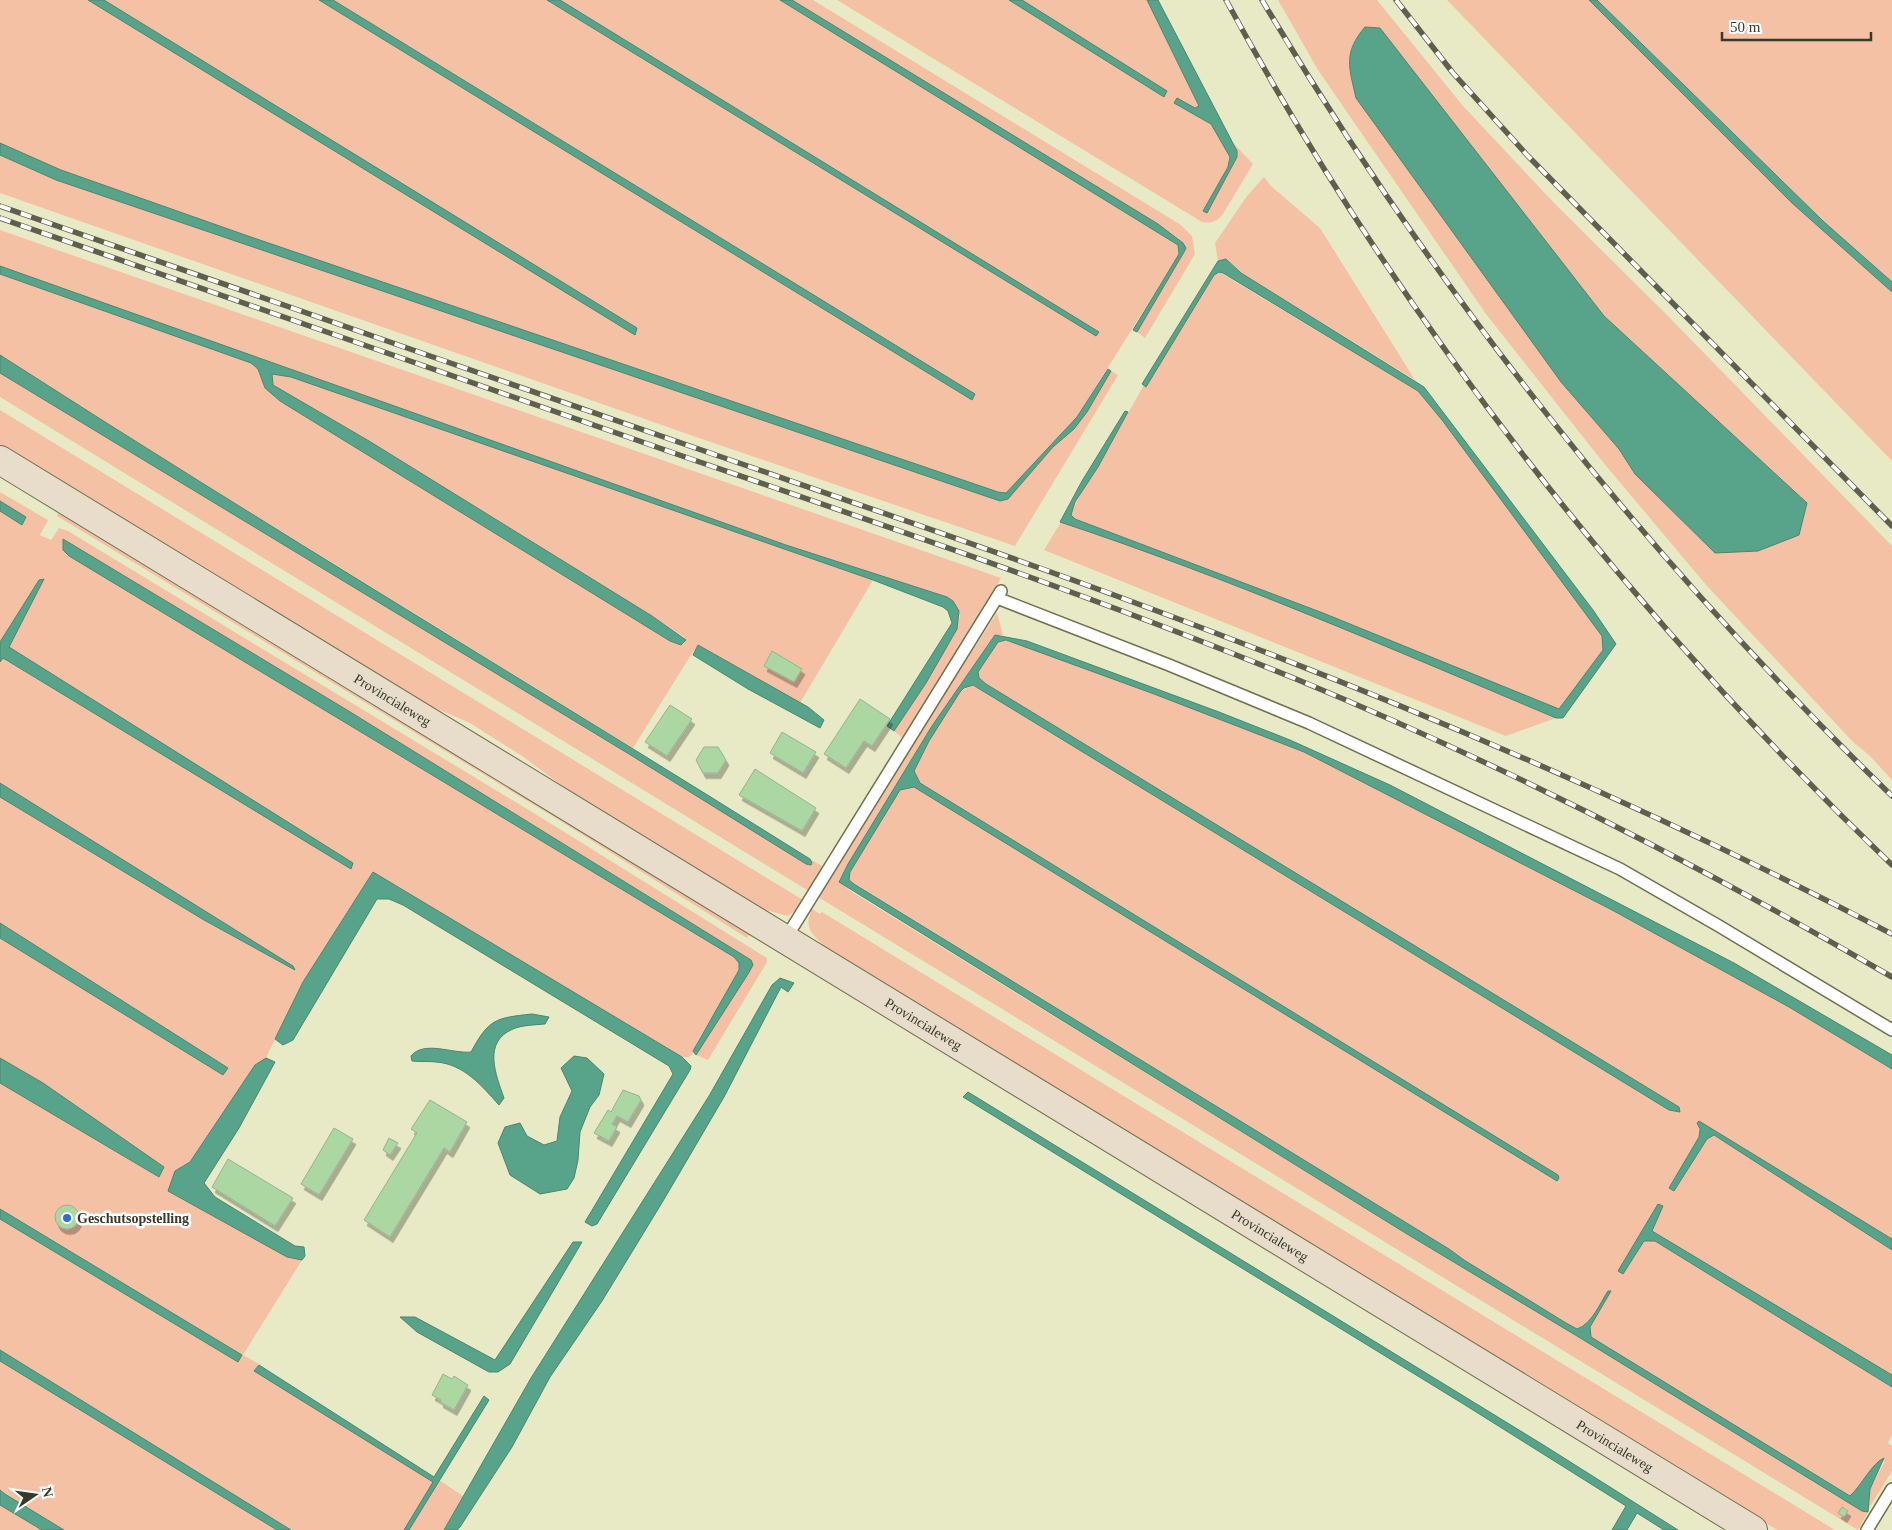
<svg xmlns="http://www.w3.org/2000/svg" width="1892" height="1530" viewBox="0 0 1892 1530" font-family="Georgia,serif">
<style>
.green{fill:#f4c1a4;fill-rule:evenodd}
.water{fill:#57a48b;stroke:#4e846e}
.building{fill:#abd7a2;stroke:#99b094;filter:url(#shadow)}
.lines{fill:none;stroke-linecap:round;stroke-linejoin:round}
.lane-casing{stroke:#6e704f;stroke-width:14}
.secondary-casing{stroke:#6e704f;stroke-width:30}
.lane{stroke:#fff;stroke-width:11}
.secondary{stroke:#e8ddca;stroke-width:28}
.rail-casing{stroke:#5e5f4d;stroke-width:5.5}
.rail{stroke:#fff;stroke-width:4;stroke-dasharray:11;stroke-linecap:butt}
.poi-dot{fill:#2c6dda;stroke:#fff;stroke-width:2}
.labels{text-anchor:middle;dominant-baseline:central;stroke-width:5;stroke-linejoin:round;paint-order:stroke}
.street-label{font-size:14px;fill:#38392b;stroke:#fff}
.poi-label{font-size:14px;font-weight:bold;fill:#38392b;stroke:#fff;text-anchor:start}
</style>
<defs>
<filter id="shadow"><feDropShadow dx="3" dy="5.5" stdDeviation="0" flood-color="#0004"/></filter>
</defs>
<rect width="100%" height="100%" fill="#e8eac6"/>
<g class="green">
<path d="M 0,0 L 88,0 L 635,334 L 637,328 L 104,0 L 319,0 L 972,400 L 974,393 L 333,0 L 547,0 L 1096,335 L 1098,332 L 560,0 L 780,0 L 1171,239 L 1178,245 L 1179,254 L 1077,417 L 1006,493 L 998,492 L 248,236 L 61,170 L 0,143 Z"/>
<path d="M 792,0 L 813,0 L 1181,225 L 1192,236 L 1195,254 L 1145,338 L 1137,332 L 1186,248 Z"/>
<path d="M 837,0 L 1009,0 L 1164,97 L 1166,91 L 1022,0 L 1147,0 L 1199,106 L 1195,108 L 1178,98 L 1174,103 L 1211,124 L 1230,157 L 1228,167 L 1207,213 L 1237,157 L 1234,144 L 1253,164 L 1223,214 C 1217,221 1212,224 1202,222 Z"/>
<path d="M 1278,0 L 1377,0 L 1463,106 L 1556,205 L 1666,314 L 1892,546 L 1892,780 L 1869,755 L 1853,742 L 1707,586 L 1602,461 L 1486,314 L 1318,70 ZM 1380,28 L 1604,316 L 1807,503 L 1772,544 L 1758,551 L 1635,474 L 1619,449 L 1561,382 L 1357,98 Z"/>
<path d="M 1447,0 L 1589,0 L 1792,203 L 1892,292 L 1892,461 Z"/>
<path d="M 1597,0 L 1892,0 L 1892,282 L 1823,221 Z"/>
<path d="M 0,155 L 56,180 L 1000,501 L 1008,499 L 1053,447 L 1074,429 L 1087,412 L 1111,371 L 1118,375 L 1015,546 L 696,437 L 0,193 Z"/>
<path d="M 1264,177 L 1271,186 L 1320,228 L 1415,380 L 1241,273 L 1227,259 L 1218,261 L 1215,243 L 1247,196 Z"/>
<path d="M 0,230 L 1001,578 L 975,626 L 905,740 L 894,731 L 953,637 L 960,616 L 947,597 L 786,545 L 0,266 Z"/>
<path d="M 1219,272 L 1418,391 L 1442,420 L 1603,636 L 1603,650 L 1560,710 L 1323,613 L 1075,519 L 1071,515 C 1077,497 1088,483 1098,467 C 1114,440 1128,412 1144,385 L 1146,387 L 1214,275 Z"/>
<path d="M 0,274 L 251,363 L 258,369 L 265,388 L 280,401 L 670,641 L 681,645 L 684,644 L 684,637 L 652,616 L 369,441 L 273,385 L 272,374 L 291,377 L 873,580 L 800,703 L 694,650 L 633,748 L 162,458 L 0,355 Z"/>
<path d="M 0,373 L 629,754 L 806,864 L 812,863 L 810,859 L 824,867 L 811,890 L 807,890 L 0,397 Z"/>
<path d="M 0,410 L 803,900 L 796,910 L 788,916 L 758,908 L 583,801 L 522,756 L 470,723 L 421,702 L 0,446 Z"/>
<path d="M 0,492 L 48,520 L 40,535 L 51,540 L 59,528 L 68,531 L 550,823 L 767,958 L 767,962 L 708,1060 L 696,1055 L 748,974 L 751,960 L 347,710 L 63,539 L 69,556 L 734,957 C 734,958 739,963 739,963 C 746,979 694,1035 694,1052 L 689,1057 L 682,1057 L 373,872 L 303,982 L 266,1058 L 255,1065 L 190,1162 L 175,1171 L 169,1191 L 287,1257 L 302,1260 L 243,1355 L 259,1364 L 255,1371 L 434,1482 L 404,1530 L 291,1530 L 0,1350 L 0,1219 L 238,1362 L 242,1355 L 0,1209 L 0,1083 L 158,1177 L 164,1167 L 43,1083 L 0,1058 L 0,938 L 223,1075 L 228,1068 L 0,923 L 0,797 L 204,920 L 294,969 L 0,783 L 0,662 L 2,658 L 350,868 L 353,864 L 9,647 L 44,579 L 39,580 L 0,642 L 0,511 L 22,525 L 26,517 L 0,501 Z"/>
<path d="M 58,513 L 95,531 L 747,928 L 757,939 L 749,935 L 747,938 L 554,817 L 57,516 Z"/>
<path d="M 1061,522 C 1229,578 1392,649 1556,718 L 1506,736 L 1044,550 Z"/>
<path d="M 997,613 L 1003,635 L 995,635 L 932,726 L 839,880 L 849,890 L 1407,1234 L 1577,1336 L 1862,1511 L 1868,1512 L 1858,1530 L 818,897 L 859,825 Z"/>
<path d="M 1006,640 L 1154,694 L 1304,752 L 1612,910 L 1789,1007 L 1892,1069 L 1892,1239 L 1699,1121 L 1699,1136 L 1669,1188 L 1675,1190 L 1707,1139 L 1714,1135 L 1892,1250 L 1892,1375 L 1652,1231 L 1663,1206 L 1659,1204 L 1619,1271 L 1623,1274 L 1644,1241 L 1655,1241 L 1892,1387 L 1892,1435 L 1888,1443 L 1892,1446 L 1892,1471 L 1869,1508 L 1870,1489 L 1885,1461 L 1876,1463 L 1864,1482 L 1851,1496 L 1590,1337 L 1590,1327 L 1610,1292 L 1608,1291 C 1600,1304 1592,1324 1577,1329 L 1566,1323 L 1464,1260 L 1449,1249 L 849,880 C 852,855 885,811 900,790 L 914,787 L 1557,1180 L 1558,1175 L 920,783 L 913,771 L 929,741 L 960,692 L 973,685 L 1669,1110 L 1680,1112 L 1679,1107 L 986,684 L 979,678 L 978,672 L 998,642 Z"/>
<path d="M 812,909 L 820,914 L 822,912 L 1835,1530 L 1777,1530 L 1650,1453 L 829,950 C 815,936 802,930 812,909 Z"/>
<path d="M 0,1361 L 277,1530 L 64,1530 L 0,1490 Z"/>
<path d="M 439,1480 L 463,1496 L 444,1530 L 409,1530 Z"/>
<path d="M 0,1505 L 42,1530 L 0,1530 Z"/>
</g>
<g class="water">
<path d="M 88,0 L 104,0 L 637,328 L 635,335 Z"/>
<path d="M 319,0 L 333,0 L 975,394 L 972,400 Z"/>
<path d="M 547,0 L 560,0 L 1099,332 L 1096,336 Z"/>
<path d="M 780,0 L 792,0 L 1158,224 L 1183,243 L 1186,248 L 1184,252 L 1137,332 L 1133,330 L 1179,254 L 1178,245 Z"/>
<path d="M 1009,0 L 1022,0 L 1167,91 L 1164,97 Z"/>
<path d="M 1147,0 L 1158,0 L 1237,151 L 1237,157 L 1207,213 L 1203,211 L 1228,167 L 1230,157 L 1211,124 L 1174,103 L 1177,98 L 1195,108 L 1199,106 Z"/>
<path d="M 1589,0 L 1597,0 L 1823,221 L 1892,282 L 1892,292 L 1792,203 Z"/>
<path d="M 1365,27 L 1380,28 L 1604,316 L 1807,503 L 1799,535 L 1758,551 L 1715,553 L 1635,474 L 1619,449 L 1561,382 L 1356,98 C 1349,67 1343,53 1365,27 Z"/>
<path d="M 0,143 L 61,170 L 248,236 L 998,492 L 1006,493 L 1077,417 L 1108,369 L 1111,371 L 1087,412 L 1074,429 L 1053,447 L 1008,499 L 1000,501 L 56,180 L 0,155 Z"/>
<path d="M 1226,259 L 1241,273 L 1424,387 L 1593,610 L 1616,644 L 1563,718 L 1556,718 C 1392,649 1229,578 1060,522 L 1082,481 L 1125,411 L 1128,412 L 1098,467 L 1075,502 L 1071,515 L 1075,519 L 1323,613 L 1559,709 L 1603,650 L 1602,636 L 1442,420 L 1418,391 L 1223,273 L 1219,272 L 1214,275 L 1146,387 L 1142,384 L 1218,261 Z"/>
<path d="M 0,266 L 786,545 L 947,597 L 953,601 L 959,611 L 957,629 L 926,683 L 894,731 L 887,726 L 952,623 L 948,611 L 943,607 L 873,580 L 291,377 L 272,374 L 273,385 L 369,441 L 652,616 L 686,640 L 681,645 L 670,641 L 280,401 L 265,388 L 258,369 L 251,363 L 0,274 Z"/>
<path d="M 0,355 C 267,527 541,690 810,859 L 812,863 L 811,865 L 806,864 L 629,754 L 0,373 Z"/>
<path d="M 0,501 L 26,517 L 22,525 L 0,511 Z"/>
<path d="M 63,539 L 347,710 L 751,960 L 753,965 L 748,974 L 696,1055 L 693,1051 L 739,970 L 739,963 L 734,957 L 69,556 L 63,550 Z"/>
<path d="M 44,579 L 9,647 L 353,863 L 351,869 L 3,658 L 0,662 L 0,642 L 39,580 Z"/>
<path d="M 995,635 L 1027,641 L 1219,712 L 1290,740 L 1390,785 L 1734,963 L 1892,1055 L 1892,1069 L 1789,1007 L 1612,910 L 1304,752 L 1154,694 L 1006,640 L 998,642 L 978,672 L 979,678 L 986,684 L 1679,1107 L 1680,1112 L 1669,1110 L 973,685 L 964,688 L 960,692 L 929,741 L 914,771 L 920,783 L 1558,1175 L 1559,1178 L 1557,1181 L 914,787 L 900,790 L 850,872 L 849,880 L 854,884 L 1449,1249 L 1464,1260 L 1566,1323 L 1577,1329 C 1592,1324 1600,1303 1608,1291 L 1611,1291 L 1590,1327 L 1591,1337 L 1850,1496 C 1862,1485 1872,1463 1884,1458 L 1870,1489 L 1868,1512 L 1862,1511 L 1577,1336 L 1407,1234 L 839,882 L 848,864 L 932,726 Z"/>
<path d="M 698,645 L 808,707 L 824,720 L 820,728 L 748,689 L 693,655 Z"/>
<path d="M 0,783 L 293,966 L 295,970 L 204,920 L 0,797 Z"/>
<path d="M 373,872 L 682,1057 L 691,1066 L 690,1070 L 597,1224 L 592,1226 L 585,1222 L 673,1074 L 669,1066 L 403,905 L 389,899 L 377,899 L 293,1040 L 283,1045 L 275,1039 L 303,982 Z"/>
<path d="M 0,923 L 228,1068 L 223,1075 L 0,938 Z"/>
<path d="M 780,978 L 794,983 L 788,992 L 781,987 L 724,1097 L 663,1201 L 602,1301 L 550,1377 L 512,1447 L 460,1527 L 457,1530 L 444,1530 L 531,1378 L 709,1096 L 772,985 Z"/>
<path d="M 532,1014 L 549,1017 L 545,1024 C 535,1025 522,1025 513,1029 C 482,1042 496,1075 504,1098 L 499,1105 C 482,1086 464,1064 436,1062 C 428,1061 420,1062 412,1061 L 411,1056 C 424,1040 453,1054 471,1052 C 489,1019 495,1018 532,1014 Z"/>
<path d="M 574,1056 L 587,1058 L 604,1074 L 599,1095 L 590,1107 L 580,1132 L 578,1160 L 574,1178 L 567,1189 L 540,1194 L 510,1175 L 498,1143 L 505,1127 L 520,1123 L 527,1136 L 544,1145 L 557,1141 L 560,1117 L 572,1091 L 561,1068 Z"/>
<path d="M 0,1058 L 43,1083 L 164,1167 L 159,1177 L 0,1083 Z"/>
<path d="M 266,1058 L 275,1062 L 239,1128 L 204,1183 L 215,1197 L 295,1246 L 304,1247 L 305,1256 L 302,1260 L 287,1257 L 168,1191 L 175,1171 L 190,1162 L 255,1065 Z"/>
<path d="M 968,1092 L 1545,1446 L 1678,1530 L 1664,1530 L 1637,1513 L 1627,1530 L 1612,1530 L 1626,1506 L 1465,1405 L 963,1097 Z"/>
<path d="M 1699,1121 L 1892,1239 L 1892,1250 L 1714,1135 L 1707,1139 L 1674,1191 L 1669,1188 L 1699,1137 L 1700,1129 L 1697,1123 Z"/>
<path d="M 1658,1204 L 1663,1206 L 1652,1231 L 1892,1375 L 1892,1387 L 1655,1241 L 1644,1241 L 1623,1274 L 1618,1271 Z"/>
<path d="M 0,1209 L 242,1355 L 238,1362 L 0,1219 Z"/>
<path d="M 573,1242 L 582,1242 L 510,1364 L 498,1372 L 489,1372 L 417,1332 L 400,1317 L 415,1317 L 495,1360 Z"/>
<path d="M 0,1350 L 291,1530 L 277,1530 L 0,1361 Z"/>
<path d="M 259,1365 L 434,1477 L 484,1396 L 489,1400 L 409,1530 L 404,1530 L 433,1482 L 254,1371 Z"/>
<path d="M 0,1490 L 5,1494 L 64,1530 L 42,1530 L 0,1505 Z"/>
</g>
<g class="building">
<path d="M 772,651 L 802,669 L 794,682 L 764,666 Z"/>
<path d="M 860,699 L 890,719 L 872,746 L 864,741 L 846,768 L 824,754 Z"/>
<path d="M 670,705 L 692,719 L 667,756 L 645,742 Z"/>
<path d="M 782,732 L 816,752 L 803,773 L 770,753 Z"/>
<path d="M 704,747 L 718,747 L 726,760 L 718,773 L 703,773 L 696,760 Z"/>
<path d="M 755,769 L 816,808 L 802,831 L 739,795 Z"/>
<path d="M 623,1090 L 639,1096 L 641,1100 L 628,1122 L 617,1116 L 612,1124 L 617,1127 L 609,1141 L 594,1133 L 608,1110 L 611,1112 Z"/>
<path d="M 430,1100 L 467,1122 L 450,1152 L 444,1148 L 390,1237 L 364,1220 L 417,1133 L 411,1129 Z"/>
<path d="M 334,1128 L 353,1139 L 319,1195 L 301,1184 Z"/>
<path d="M 389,1138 L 398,1143 L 390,1155 L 383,1150 Z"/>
<path d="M 228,1159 L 293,1198 L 275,1226 L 212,1187 Z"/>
<circle cx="67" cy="1217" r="12"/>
<path d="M 443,1374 L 452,1379 L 454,1376 L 468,1385 L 454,1410 L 440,1402 L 441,1400 L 432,1395 Z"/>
<path d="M 1842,1507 L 1848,1511 L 1844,1517 L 1838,1513 Z"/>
</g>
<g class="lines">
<g class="lane-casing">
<g id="lane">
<path d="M 997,598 L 1169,665 L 1309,723 L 1620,869 L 1719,926 L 1892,1030"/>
<path d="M 786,938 L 1001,591"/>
<path d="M 1867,1530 L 1892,1489"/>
</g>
</g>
<g class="secondary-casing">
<g id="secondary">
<path id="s1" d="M 0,460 L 1753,1530"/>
</g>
</g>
<use href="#lane" class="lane"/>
<use href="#secondary" class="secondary"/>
<g class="rail-casing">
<g id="rail">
<path d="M 1226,0 C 1398,318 1631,615 1892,865"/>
<path d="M 1262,0 C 1434,290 1649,561 1892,796"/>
<path d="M 1396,0 L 1453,73 L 1527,155 L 1892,526"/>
<path d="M 0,206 C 238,289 475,372 713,454 C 886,514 1060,573 1231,639 C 1457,725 1678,822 1892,934"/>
<path d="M 0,218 C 229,298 459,378 688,458 C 892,528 1096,597 1296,679 C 1501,764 1700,865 1892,977"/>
</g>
</g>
<use href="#rail" class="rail"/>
</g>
<circle class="poi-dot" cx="67" cy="1218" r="5"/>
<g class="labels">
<g class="street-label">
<text stroke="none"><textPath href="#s1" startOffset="460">Provincialeweg</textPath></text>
<text stroke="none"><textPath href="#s1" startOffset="1082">Provincialeweg</textPath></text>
<text stroke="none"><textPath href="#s1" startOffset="1488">Provincialeweg</textPath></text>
<text stroke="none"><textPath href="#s1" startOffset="1892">Provincialeweg</textPath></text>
</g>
<g class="poi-label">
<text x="77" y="1218">Geschutsopstelling</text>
</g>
</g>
<g transform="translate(35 1495) rotate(77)" stroke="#ffffff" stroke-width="4" paint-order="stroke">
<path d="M0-4L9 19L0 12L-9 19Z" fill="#38392b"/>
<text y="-8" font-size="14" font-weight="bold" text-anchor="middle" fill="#38392b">N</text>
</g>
<path d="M1722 32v8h149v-8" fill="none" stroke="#38392b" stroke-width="2.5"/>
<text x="1730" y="32" font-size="15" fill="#38392b" stroke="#ffffff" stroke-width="4" paint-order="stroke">50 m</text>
</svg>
